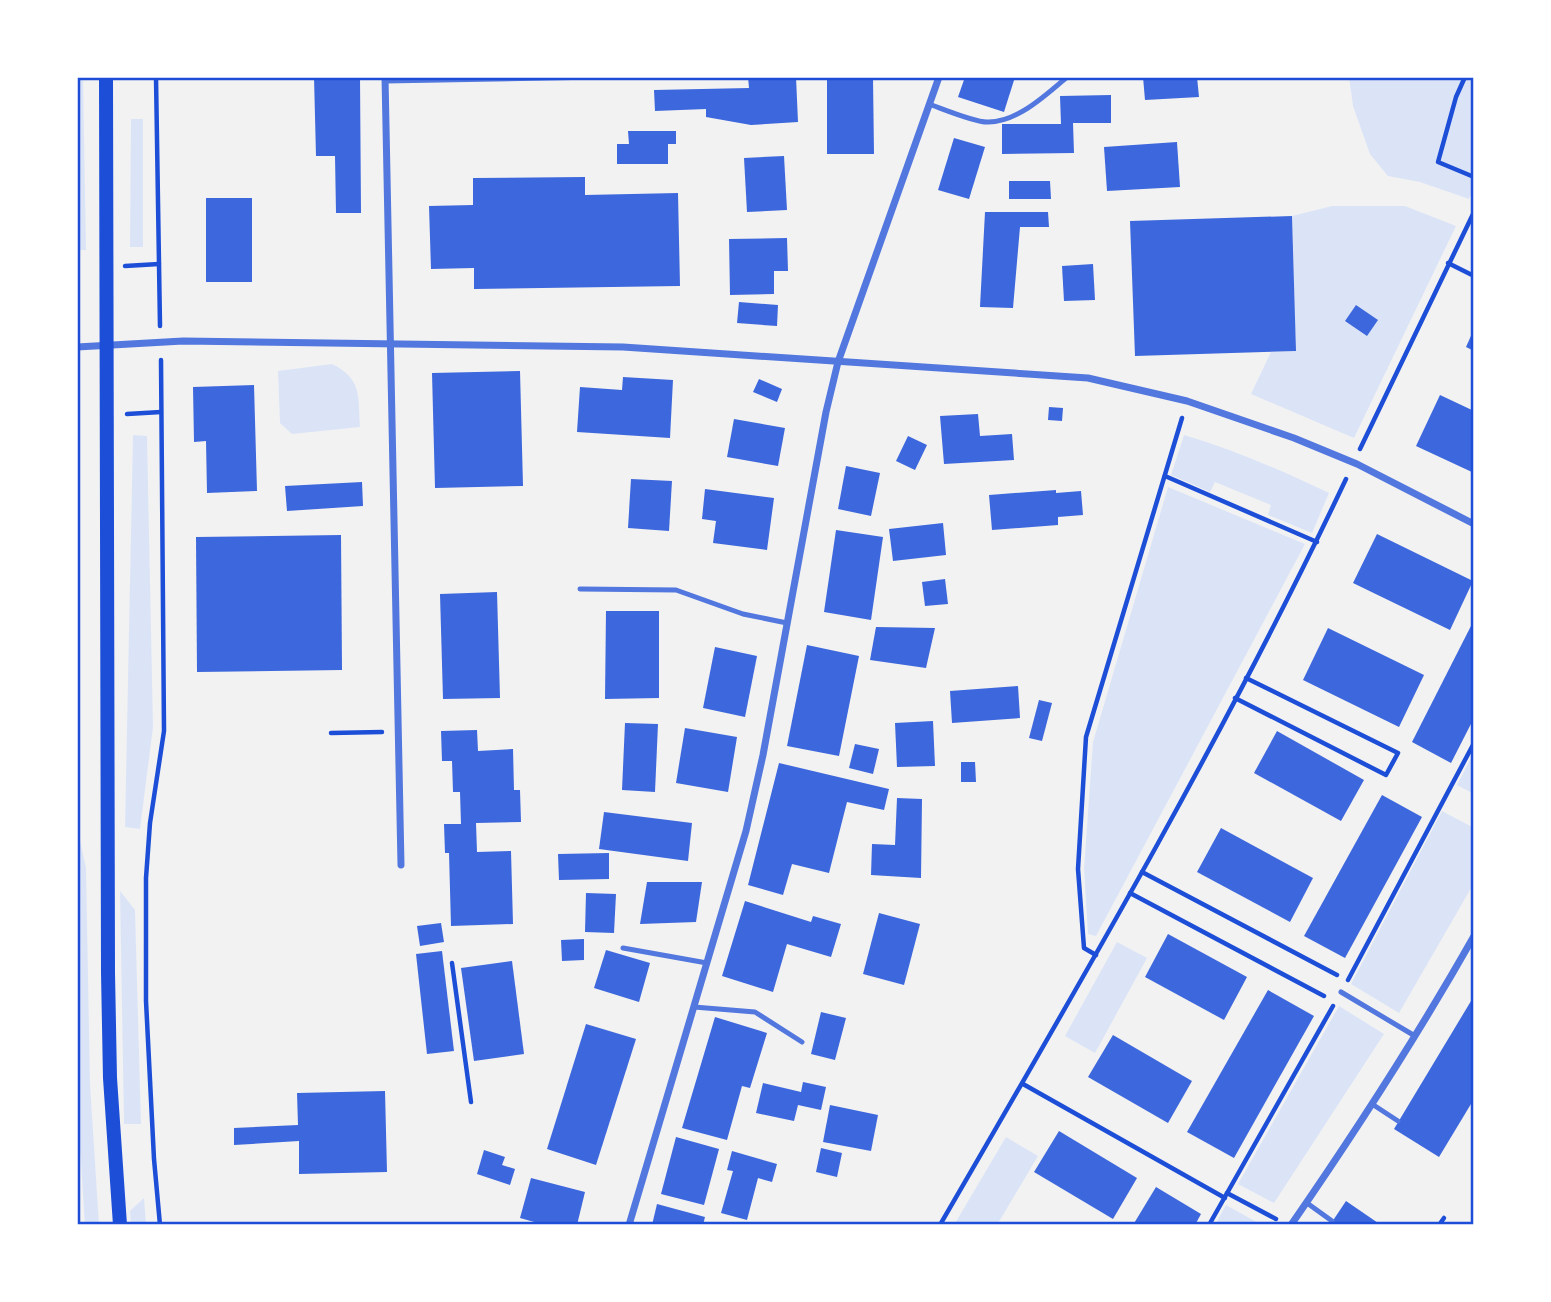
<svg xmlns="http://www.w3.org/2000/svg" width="1551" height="1302" viewBox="0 0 1551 1302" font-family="Roboto,sans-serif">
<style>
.green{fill:#dbe4f7}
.building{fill:#3d67dc}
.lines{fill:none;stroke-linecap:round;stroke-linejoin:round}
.path{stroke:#1d4ed8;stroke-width:4.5}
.service{stroke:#5277de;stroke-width:5}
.minor{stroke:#5277de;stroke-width:7}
.secondary{stroke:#1d4ed8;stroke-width:14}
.neatline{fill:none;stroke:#1d4ed8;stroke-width:2.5}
</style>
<rect width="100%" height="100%" fill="#f2f2f2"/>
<g class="green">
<path d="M 77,77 L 83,77 L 86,250 L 77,250 Z"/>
<path d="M 1349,77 L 1474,77 L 1474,187 L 1469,199 L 1420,182 L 1388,176 L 1370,154 L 1353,106 Z"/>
<path d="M 131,119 L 143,119 L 143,247 L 130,247 Z"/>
<path d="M 1332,206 L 1405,206 L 1456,226 L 1354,438 L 1251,394 L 1271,352 L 1296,351 L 1292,216 Z"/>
<path d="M 332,364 C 363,379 358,398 360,427 L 292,434 L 280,423 L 278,371 Z"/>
<path d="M 133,435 L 147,436 L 153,727 L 140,829 L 125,827 Z"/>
<path d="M 1184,435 C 1234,450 1281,470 1329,493 L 1312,533 L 1268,515 L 1271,505 L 1215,482 L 1210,492 L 1171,475 Z"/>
<path d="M 1168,487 L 1305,544 L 1096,936 L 1088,934 L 1084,869 L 1093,742 Z"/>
<path d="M 1474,752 L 1474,794 L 1457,785 Z"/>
<path d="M 1442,811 L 1474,828 L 1474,883 L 1399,1013 L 1351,984 Z"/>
<path d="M 77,827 L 86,868 L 90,1084 L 99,1225 L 85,1225 L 77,1100 Z"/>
<path d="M 120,891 L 135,910 L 141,1124 L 124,1124 Z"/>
<path d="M 1117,942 L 1147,958 L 1095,1053 L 1065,1036 Z"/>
<path d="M 1339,1006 L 1384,1034 L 1274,1203 L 1238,1184 Z"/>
<path d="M 1006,1137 L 1038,1156 L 997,1225 L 954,1225 Z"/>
<path d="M 144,1198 L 146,1225 L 131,1225 L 130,1211 Z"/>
<path d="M 1226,1205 L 1262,1225 L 1215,1225 Z"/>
</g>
<g class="building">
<path d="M 314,77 L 360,77 L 361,213 L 336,213 L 335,156 L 316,156 Z"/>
<path d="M 748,77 L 796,77 L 798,122 L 751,125 L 706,117 L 706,109 L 655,111 L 654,90 L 749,88 Z"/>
<path d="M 965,77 L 1015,77 L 1004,112 L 958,97 Z"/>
<path d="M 1143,77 L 1197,77 L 1199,97 L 1145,100 Z"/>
<path d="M 827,78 L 873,78 L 874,154 L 827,154 Z"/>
<path d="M 1111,95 L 1111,123 L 1073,123 L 1074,153 L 1002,154 L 1002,124 L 1061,124 L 1060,96 Z"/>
<path d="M 628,131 L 676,131 L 676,144 L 668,144 L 668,164 L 617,164 L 617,144 L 629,144 Z"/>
<path d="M 954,138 L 985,147 L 969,199 L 938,190 Z"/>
<path d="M 1177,142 L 1180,187 L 1107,191 L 1104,147 Z"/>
<path d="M 784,156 L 787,210 L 747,212 L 744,158 Z"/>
<path d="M 585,177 L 585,195 L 678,193 L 680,286 L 474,289 L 474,268 L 431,269 L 429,206 L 473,205 L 473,178 Z"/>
<path d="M 1009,181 L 1050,181 L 1051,199 L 1009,199 Z"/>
<rect x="206" y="198" width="46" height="84"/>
<path d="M 985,212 L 1048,212 L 1049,227 L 1020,227 L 1013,308 L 980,307 Z"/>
<path d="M 1292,216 L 1296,351 L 1135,356 L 1130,221 Z"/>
<path d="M 787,238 L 788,271 L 774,271 L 774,294 L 730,295 L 729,239 Z"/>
<path d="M 1093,264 L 1095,300 L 1064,301 L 1062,266 Z"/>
<path d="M 739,302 L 778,305 L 777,326 L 737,323 Z"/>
<path d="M 1356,305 L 1378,320 L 1367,336 L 1345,321 Z"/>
<path d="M 1474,329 L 1474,351 L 1466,347 Z"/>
<path d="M 520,371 L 523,486 L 435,488 L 432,373 Z"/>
<path d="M 623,377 L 673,380 L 670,438 L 577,432 L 580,387 L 622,390 Z"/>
<path d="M 759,379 L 782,389 L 777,402 L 753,392 Z"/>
<path d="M 254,385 L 257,491 L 207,493 L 206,441 L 194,442 L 193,387 Z"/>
<path d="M 1440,395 L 1474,411 L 1474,473 L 1416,446 Z"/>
<path d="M 1049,407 L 1063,408 L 1062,421 L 1048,420 Z"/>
<path d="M 978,414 L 980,436 L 1012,434 L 1014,460 L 944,464 L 940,416 Z"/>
<path d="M 734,419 L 785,428 L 778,466 L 727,457 Z"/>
<path d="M 908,436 L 927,445 L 915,470 L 896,461 Z"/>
<path d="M 846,466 L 880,473 L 871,516 L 838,509 Z"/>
<path d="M 631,479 L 672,481 L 669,531 L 628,528 Z"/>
<path d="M 362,482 L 363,506 L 287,511 L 285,486 Z"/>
<path d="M 705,489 L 774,498 L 767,550 L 713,543 L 716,521 L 702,519 Z"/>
<path d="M 1056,490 L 1056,493 L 1081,491 L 1083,515 L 1058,517 L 1058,525 L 992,530 L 989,495 Z"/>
<path d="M 943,523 L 946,555 L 893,561 L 889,529 Z"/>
<path d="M 836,530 L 883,537 L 871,620 L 824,612 Z"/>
<path d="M 1377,534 L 1473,581 L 1450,630 L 1353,583 Z"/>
<path d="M 341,535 L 342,670 L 197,672 L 196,537 Z"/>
<path d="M 945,579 L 948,604 L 925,606 L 922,582 Z"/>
<path d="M 497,592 L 500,698 L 443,699 L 440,594 Z"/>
<path d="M 606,611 L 659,611 L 659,698 L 605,699 Z"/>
<path d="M 1474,620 L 1474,718 L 1451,763 L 1412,742 Z"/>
<path d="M 876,627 L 935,628 L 926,668 L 870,660 Z"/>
<path d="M 1328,628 L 1424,675 L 1399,727 L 1303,680 Z"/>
<path d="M 807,645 L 859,656 L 839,756 L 787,746 Z"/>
<path d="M 715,647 L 757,656 L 745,717 L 703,708 Z"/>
<path d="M 1018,686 L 1020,718 L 952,723 L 950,691 Z"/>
<path d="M 1039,700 L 1052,703 L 1042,741 L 1029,738 Z"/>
<path d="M 933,721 L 935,766 L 897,767 L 895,723 Z"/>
<path d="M 625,723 L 658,724 L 655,792 L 622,790 Z"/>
<path d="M 685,728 L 737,737 L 728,792 L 676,783 Z"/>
<path d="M 477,730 L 478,751 L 513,749 L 514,790 L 520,790 L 521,822 L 476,823 L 477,852 L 511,851 L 513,924 L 451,926 L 449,853 L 445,853 L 444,824 L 461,824 L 460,792 L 453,792 L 452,761 L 442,761 L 441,731 Z"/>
<path d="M 1277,731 L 1364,780 L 1341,821 L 1254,773 Z"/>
<path d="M 855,744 L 879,749 L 873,774 L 849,768 Z"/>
<path d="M 961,762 L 975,762 L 976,782 L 961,782 Z"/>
<path d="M 779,763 L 889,789 L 884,810 L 847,802 L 829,873 L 792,864 L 783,895 L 748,885 Z"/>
<path d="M 1382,795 L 1422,817 L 1345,958 L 1304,936 Z"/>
<path d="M 897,798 L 922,799 L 921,878 L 871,875 L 872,844 L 895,845 Z"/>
<path d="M 604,812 L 692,823 L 688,861 L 599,849 Z"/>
<path d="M 1221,828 L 1313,878 L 1290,922 L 1197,872 Z"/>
<path d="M 609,853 L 609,879 L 559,880 L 558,854 Z"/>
<path d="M 647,882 L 702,882 L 696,922 L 640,924 Z"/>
<path d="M 586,893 L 616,894 L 614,933 L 585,932 Z"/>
<path d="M 745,901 L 811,922 L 813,916 L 841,924 L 831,957 L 787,944 L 773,992 L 722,976 Z"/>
<path d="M 879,913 L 920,924 L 904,985 L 863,974 Z"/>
<path d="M 441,923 L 444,942 L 420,946 L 417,926 Z"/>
<path d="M 1168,934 L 1247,977 L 1224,1020 L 1145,977 Z"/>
<path d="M 584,939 L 584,960 L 562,961 L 561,940 Z"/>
<path d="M 606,950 L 650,963 L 639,1002 L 594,988 Z"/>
<path d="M 442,951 L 454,1051 L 427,1054 L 416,954 Z"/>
<path d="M 512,961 L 524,1054 L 474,1061 L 461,968 Z"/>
<path d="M 1268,990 L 1314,1016 L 1234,1158 L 1187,1132 Z"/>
<path d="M 1474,996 L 1474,1099 L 1439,1157 L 1394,1129 Z"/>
<path d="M 821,1012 L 846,1018 L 835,1060 L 811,1054 Z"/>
<path d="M 715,1017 L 767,1033 L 750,1088 L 742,1086 L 727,1140 L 682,1128 Z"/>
<path d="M 586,1024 L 636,1039 L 596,1165 L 547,1149 Z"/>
<path d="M 1113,1035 L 1192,1081 L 1168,1123 L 1088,1077 Z"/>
<path d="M 803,1082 L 826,1087 L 821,1110 L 798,1105 L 794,1121 L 756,1113 L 763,1083 L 801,1092 Z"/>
<path d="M 385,1091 L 387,1172 L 299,1174 L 299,1141 L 234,1145 L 234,1128 L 298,1125 L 297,1093 Z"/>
<path d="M 830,1105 L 878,1115 L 871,1151 L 823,1142 Z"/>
<path d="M 1059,1131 L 1137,1178 L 1113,1219 L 1034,1172 Z"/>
<path d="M 676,1137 L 719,1149 L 704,1205 L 661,1194 Z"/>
<path d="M 821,1148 L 842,1153 L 837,1177 L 816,1172 Z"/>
<path d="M 484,1150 L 505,1157 L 502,1165 L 515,1169 L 510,1185 L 477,1174 Z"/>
<path d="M 732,1151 L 777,1164 L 772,1182 L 758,1178 L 747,1220 L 721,1213 L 733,1171 L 727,1170 Z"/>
<path d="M 531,1178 L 585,1192 L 577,1225 L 545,1225 L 520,1218 Z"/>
<path d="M 1156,1187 L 1201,1214 L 1195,1225 L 1133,1225 Z"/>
<path d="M 1346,1201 L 1381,1225 L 1330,1225 Z"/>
<path d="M 657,1204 L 705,1217 L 703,1225 L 652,1225 Z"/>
</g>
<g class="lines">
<g class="path">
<path d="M 156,77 L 160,326"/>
<path d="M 1465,77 L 1456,97 L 1438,162 L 1474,177"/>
<path d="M 1448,263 L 1474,276"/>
<path d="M 125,266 L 159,264"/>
<path d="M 127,414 L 161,412"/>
<path d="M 1360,449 L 1474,212"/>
<path d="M 1165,476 L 1317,542"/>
<path d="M 1235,698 L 1386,775 L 1398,753 L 1246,678"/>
<path d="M 331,733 L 382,732"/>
<path d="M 1142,872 L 1337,975"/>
<path d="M 1130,893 L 1324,996"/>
<path d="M 1096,955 L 1084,948 L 1078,869 L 1086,737 L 1182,418"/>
<path d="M 452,963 L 471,1102"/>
<path d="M 1348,980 L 1474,743"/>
<path d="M 1023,1084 L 1225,1198"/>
<path d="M 1227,1193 L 1276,1219"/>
<path d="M 160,1225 L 154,1159 L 146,1001 L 146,878 L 150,823 L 164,731 L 161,360"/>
<path d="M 940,1225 C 1082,980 1225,735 1346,479"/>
<path d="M 1209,1225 L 1333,1006"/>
<path d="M 1439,1225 L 1444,1218"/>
</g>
<g class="service">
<path d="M 385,81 L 598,77"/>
<path d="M 929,104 C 943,109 974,122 987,122 C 1016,123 1046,95 1067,77"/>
<path d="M 580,589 L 676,590 L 743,614 L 787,623"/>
<path d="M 623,948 L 707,963"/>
<path d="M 1341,992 L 1415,1036"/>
<path d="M 694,1007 L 755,1012 L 802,1042"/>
<path d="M 1372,1104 L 1398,1121"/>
<path d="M 1307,1203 L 1332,1221"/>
</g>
<g class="minor">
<path d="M 385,77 L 401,865"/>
<path d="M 77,347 L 183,341 L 623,347 L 1088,378 L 1187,401 L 1294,438 L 1357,464 L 1474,524"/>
<path d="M 629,1225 L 746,831 L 763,755 L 826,412 L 838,362 L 939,77"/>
<path d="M 1291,1225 C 1356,1131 1418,1035 1474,936"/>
</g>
<path class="secondary" d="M 106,77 L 108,973 L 110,1078 L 120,1225"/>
</g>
<rect width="1551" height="1302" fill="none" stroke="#ffffff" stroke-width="158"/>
<rect x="79" y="79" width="1393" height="1144" class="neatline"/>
</svg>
